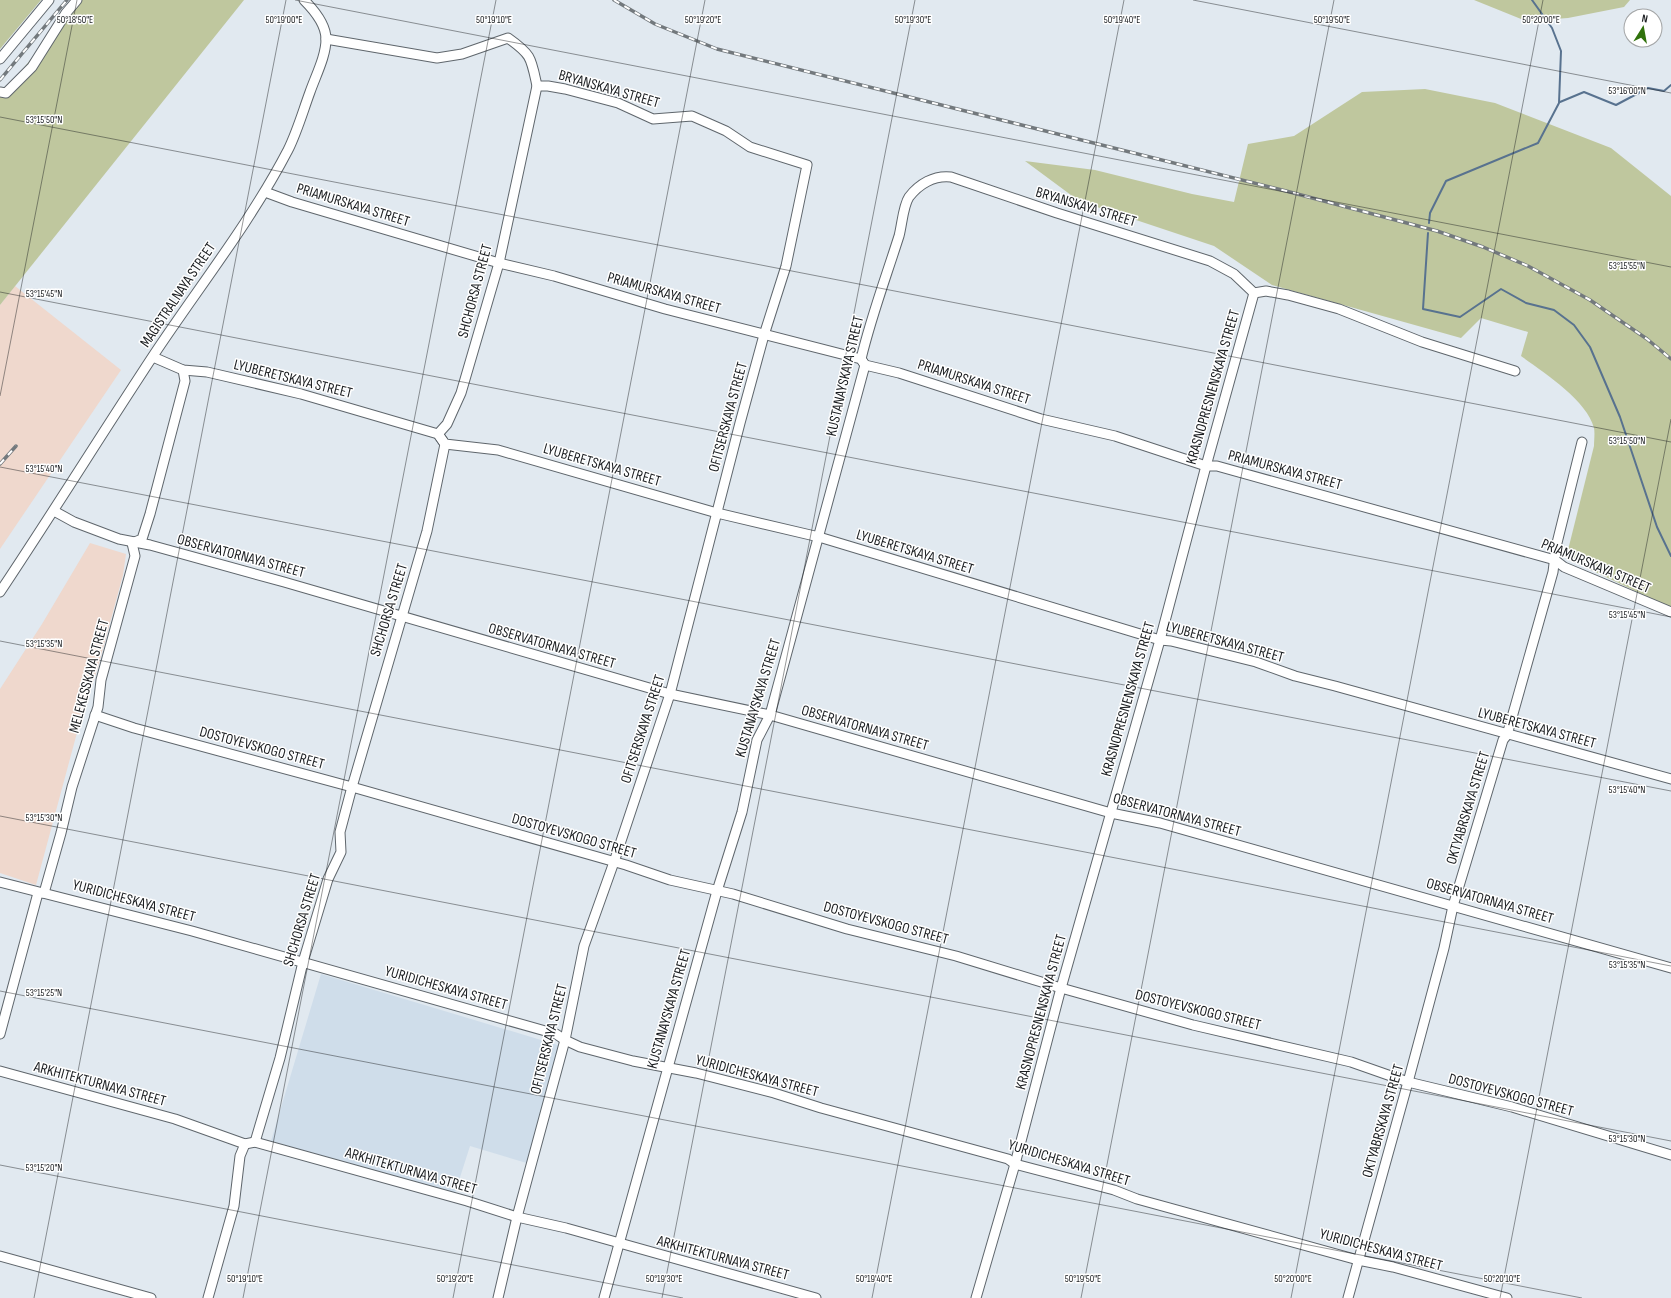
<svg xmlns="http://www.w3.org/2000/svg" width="1671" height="1298" viewBox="0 0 1671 1298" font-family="'Sofia Sans Condensed',sans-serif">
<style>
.built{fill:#cfddea}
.industrial{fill:#efd8cd}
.green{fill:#bfc79e}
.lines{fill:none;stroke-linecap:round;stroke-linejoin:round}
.stream{stroke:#58728f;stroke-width:2}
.minor-casing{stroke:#5f666c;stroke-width:11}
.minor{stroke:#fff;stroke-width:9}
.rail-casing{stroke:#73797d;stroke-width:3.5}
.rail{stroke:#fff;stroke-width:2;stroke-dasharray:6;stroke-linecap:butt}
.ticks{fill:none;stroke:#1a1d20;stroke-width:1;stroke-opacity:0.45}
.labels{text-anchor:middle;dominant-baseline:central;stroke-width:3;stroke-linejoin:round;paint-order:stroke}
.street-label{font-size:15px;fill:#1a1d20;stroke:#fff}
.ticks-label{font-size:10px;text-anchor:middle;fill:#1a1d20;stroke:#fff;stroke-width:3;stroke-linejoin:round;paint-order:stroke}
</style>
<rect width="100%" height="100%" fill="#e1e9f0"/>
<path class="built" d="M 321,974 L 561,1046 L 530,1164 L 470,1146 L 455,1193 L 271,1141 Z"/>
<g class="industrial">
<path d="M 15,286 L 121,370 L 0,549 L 0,305 Z"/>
<path d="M 90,543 L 126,554 L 123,575 L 98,667 L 78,729 L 36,885 L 0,873 L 0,689 L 42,624 Z"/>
</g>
<g class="green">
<path d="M 0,0 L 41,0 L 0,49 Z"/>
<path d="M 79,0 L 244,0 L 0,305 L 0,97 Z"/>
<path d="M 1474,0 L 1630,0 L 1624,7 L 1568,18 L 1526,21 Z"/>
<path d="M 1425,89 L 1495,103 L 1611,148 L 1671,196 L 1671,608 L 1566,558 L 1594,446 C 1594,441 1595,433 1594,428 C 1587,400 1543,372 1521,356 L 1528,332 L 1481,318 L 1461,338 L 1272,285 L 1214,246 L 1079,201 L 1025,161 L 1095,170 L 1192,194 L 1234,202 L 1248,144 L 1294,136 L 1362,92 Z"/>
</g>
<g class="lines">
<g class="stream">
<path d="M 1560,102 L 1584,92 L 1616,105 L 1648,88 L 1664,91 L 1671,85"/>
<path d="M 1429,223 L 1430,213 L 1446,181 L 1538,143 L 1559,103 L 1561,51 L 1552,28 L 1532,0"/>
<path d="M 1428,233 L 1423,309 L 1460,317 L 1501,289 L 1526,303 L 1554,310 L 1574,325 L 1590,347 L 1620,417 L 1657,527 L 1671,556"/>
</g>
<g class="minor-casing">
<g id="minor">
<path d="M 0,59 L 49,0"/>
<path d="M 0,92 L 6,93 L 32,67 L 66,13 L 77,0"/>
<path d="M 265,192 L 292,202 L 499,263 L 554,276 L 665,309 L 861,359 L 865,365 L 899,373 L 1041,419 L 1115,436 L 1206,466 L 1217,466 L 1555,560 L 1564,567 L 1671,612"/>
<path d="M 1254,293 L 1266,291 L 1288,295 L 1339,309 L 1422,342 L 1515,371"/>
<path d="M 153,357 L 183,370 L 207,372 L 301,394 L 438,434 L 445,444 L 498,450 L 717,513 L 819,537 L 1160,640 L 1171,641 L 1256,662 L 1295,676 L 1335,686 L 1671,779"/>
<path d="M 54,511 L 74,522 L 119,539 L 150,545 L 284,582 L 670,694 L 770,715 L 1111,813 L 1160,823 L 1671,968"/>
<path d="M 0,592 C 52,514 101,435 153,356 C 198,288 250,223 288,150 C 297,132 303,111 310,92 C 316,75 326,56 326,39 C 326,24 314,10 304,0"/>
<path d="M 95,715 L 134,728 L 352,787 L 626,865 L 670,880 L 733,894 L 847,929 L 956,956 L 1061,988 L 1193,1025 L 1351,1062 L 1408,1082 L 1512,1107 L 1671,1155"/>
<path d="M 0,882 L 192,931 L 556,1034 L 565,1040 L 580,1047 L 633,1061 L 696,1073 L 774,1093 L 821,1108 L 1008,1159 L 1015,1164 L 1114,1190 L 1137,1199 L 1358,1260 L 1393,1267 L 1507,1298"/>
<path d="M 0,1034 L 38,893 L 44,893 L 61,833 L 72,787 L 98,707 L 101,680 L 135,556 L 132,543 L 142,539 L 150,514 L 185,381 L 183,370"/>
<path d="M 0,1071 L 175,1119 L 245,1144 L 255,1142 L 467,1201 L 517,1217 L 566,1228 L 816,1298"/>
<path d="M 255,1142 L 280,1058 L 303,962 L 328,879 L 341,852 L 340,832 L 352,787 L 427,531 L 445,444 L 438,434 L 447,424 L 461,393 L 499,263 L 537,86 C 531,58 532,55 508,38 L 462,54 L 437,58 L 326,39"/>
<path d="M 0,1256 L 151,1298"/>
<path d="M 208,1298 L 234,1206 L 240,1156 L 245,1144"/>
<path d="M 498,1298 L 517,1217 L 565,1040 L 584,946 L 614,862 L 670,694 L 740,423 L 764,335 L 786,266 L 807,165 L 750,147 L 726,131 L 692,116 L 653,119 L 618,103 L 565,89 L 548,86 L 537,86"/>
<path d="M 604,1298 L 717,891 L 742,812 L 757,740 L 770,715 L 865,365 L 861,359 C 871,317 886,277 899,236 C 902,225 903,206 909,197 C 919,184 934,175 951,177 L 1057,213 L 1210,261 L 1234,274 L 1254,293"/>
<path d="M 976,1298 L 1015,1164 L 1061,988 L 1160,640 L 1206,466 L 1254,293"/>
<path d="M 1348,1298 L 1408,1082 L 1444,948 L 1453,906 L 1503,740 L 1507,735 L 1553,572 L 1556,547 L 1582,442"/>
</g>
</g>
<use href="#minor" class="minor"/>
<g class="rail-casing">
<g id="rail">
<path d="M 614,0 L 655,24 L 717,49 L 1286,191 L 1437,231 L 1483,247 L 1528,266 L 1590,300 L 1647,339 L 1671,359"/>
<path d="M 0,80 L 67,0"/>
<path d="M 0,464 L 16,446"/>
</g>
</g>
<use href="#rail" class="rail"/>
</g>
<path class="ticks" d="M 295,0 L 1671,267M 1193,0 L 1671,93M 0,117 L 1671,442M 0,292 L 1671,617M 0,396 L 77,0M 0,467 L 1671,791M 0,641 L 1671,966M 0,816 L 1671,1141M 0,991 L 1582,1298M 0,1165 L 683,1298M 34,1298 L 286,0M 243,1298 L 496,0M 453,1298 L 705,0M 662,1298 L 915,0M 872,1298 L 1124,0M 1081,1298 L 1334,0M 1291,1298 L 1543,0M 1500,1298 L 1671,419"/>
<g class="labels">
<g class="street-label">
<text transform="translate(609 89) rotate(16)">BRYANSKAYA STREET</text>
<text transform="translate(353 205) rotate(17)">PRIAMURSKAYA STREET</text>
<text transform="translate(1086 207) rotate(17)">BRYANSKAYA STREET</text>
<text transform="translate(475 291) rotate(-75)">SHCHORSA STREET</text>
<text transform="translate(664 293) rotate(16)">PRIAMURSKAYA STREET</text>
<text transform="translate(178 295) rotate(-56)">MAGISTRALNAYA STREET</text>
<text transform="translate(845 376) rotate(-77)">KUSTANAYSKAYA STREET</text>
<text transform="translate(293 379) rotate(14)">LYUBERETSKAYA STREET</text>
<text transform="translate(974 382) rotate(18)">PRIAMURSKAYA STREET</text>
<text transform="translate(1213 387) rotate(-74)">KRASNOPRESNENSKAYA STREET</text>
<text transform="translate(728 417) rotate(-75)">OFITSERSKAYA STREET</text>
<text transform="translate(602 465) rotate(16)">LYUBERETSKAYA STREET</text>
<text transform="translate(1285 470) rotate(15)">PRIAMURSKAYA STREET</text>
<text transform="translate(915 552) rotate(17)">LYUBERETSKAYA STREET</text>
<text transform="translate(241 556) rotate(15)">OBSERVATORNAYA STREET</text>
<text transform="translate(1596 566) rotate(23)">PRIAMURSKAYA STREET</text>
<text transform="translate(389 610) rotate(-73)">SHCHORSA STREET</text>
<text transform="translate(1225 642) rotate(15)">LYUBERETSKAYA STREET</text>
<text transform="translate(552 646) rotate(16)">OBSERVATORNAYA STREET</text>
<text transform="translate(89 676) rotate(-75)">MELEKESSKAYA STREET</text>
<text transform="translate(758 698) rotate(-73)">KUSTANAYSKAYA STREET</text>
<text transform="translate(1128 699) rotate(-74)">KRASNOPRESNENSKAYA STREET</text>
<text transform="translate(865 728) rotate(16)">OBSERVATORNAYA STREET</text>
<text transform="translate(1537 728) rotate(15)">LYUBERETSKAYA STREET</text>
<text transform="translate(643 729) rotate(-72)">OFITSERSKAYA STREET</text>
<text transform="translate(262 748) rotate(15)">DOSTOYEVSKOGO STREET</text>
<text transform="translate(1468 808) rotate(-73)">OKTYABRSKAYA STREET</text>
<text transform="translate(1177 815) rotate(15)">OBSERVATORNAYA STREET</text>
<text transform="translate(574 836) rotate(16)">DOSTOYEVSKOGO STREET</text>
<text transform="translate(134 901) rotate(15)">YURIDICHESKAYA STREET</text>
<text transform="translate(1490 901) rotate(16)">OBSERVATORNAYA STREET</text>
<text transform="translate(302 920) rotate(-73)">SHCHORSA STREET</text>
<text transform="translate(886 923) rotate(15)">DOSTOYEVSKOGO STREET</text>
<text transform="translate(446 988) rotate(16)">YURIDICHESKAYA STREET</text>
<text transform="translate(669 1009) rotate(-74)">KUSTANAYSKAYA STREET</text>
<text transform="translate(1198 1010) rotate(14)">DOSTOYEVSKOGO STREET</text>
<text transform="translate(1041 1012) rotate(-75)">KRASNOPRESNENSKAYA STREET</text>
<text transform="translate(549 1039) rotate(-76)">OFITSERSKAYA STREET</text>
<text transform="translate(757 1076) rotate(15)">YURIDICHESKAYA STREET</text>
<text transform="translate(100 1084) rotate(15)">ARKHITEKTURNAYA STREET</text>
<text transform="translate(1511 1095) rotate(15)">DOSTOYEVSKOGO STREET</text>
<text transform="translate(1383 1121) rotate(-74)">OKTYABRSKAYA STREET</text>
<text transform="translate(1069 1163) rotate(17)">YURIDICHESKAYA STREET</text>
<text transform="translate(411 1171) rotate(16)">ARKHITEKTURNAYA STREET</text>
<text transform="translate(1381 1250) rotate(15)">YURIDICHESKAYA STREET</text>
<text transform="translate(723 1258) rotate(15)">ARKHITEKTURNAYA STREET</text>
</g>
</g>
<g class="ticks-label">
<text x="75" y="23">50°18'50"E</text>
<text x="284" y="23">50°19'00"E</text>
<text x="494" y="23">50°19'10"E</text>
<text x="703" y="23">50°19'20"E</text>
<text x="913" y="23">50°19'30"E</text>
<text x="1122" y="23">50°19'40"E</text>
<text x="1332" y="23">50°19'50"E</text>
<text x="1541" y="23">50°20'00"E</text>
<text x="1627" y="94">53°16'00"N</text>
<text x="44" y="123">53°15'50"N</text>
<text x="1627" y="269">53°15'55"N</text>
<text x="44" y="297">53°15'45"N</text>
<text x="1627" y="444">53°15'50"N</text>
<text x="44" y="472">53°15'40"N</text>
<text x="1627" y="618">53°15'45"N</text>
<text x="44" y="647">53°15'35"N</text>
<text x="1627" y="793">53°15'40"N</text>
<text x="44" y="821">53°15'30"N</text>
<text x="1627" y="968">53°15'35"N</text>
<text x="44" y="996">53°15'25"N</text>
<text x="1627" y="1142">53°15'30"N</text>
<text x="44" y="1171">53°15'20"N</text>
<text x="245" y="1282">50°19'10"E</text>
<text x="455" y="1282">50°19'20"E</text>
<text x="664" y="1282">50°19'30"E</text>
<text x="874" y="1282">50°19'40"E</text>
<text x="1083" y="1282">50°19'50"E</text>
<text x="1293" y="1282">50°20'00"E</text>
<text x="1502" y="1282">50°20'10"E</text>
</g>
<g transform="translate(1643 28) rotate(11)"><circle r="19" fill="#ffffff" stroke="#a3a5a6"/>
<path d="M0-3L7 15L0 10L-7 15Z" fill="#30720c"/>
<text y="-6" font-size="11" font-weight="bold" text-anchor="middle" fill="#1a1d20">N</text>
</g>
</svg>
